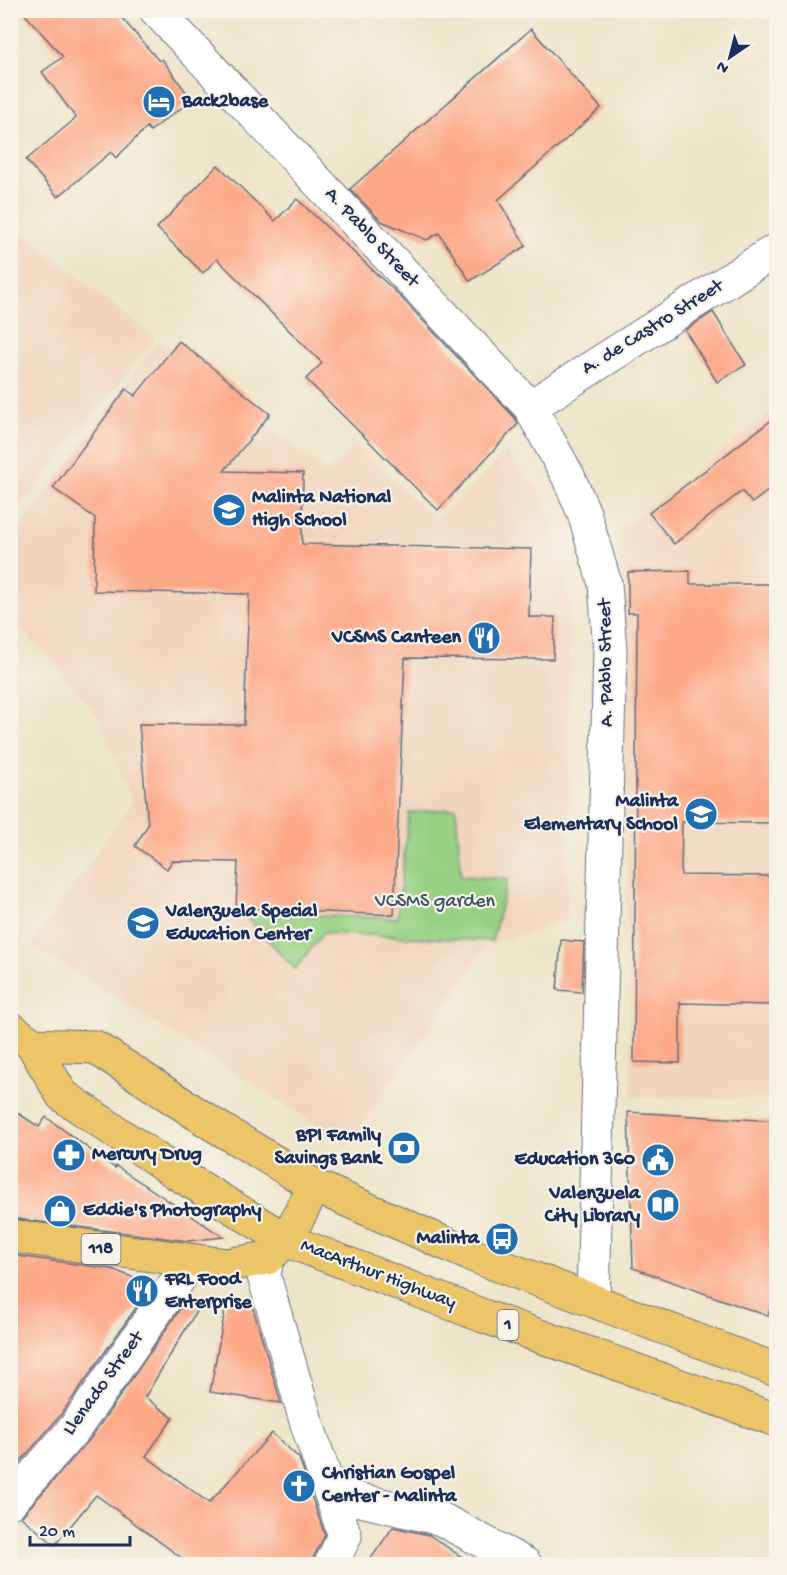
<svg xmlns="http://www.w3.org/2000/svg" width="787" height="1575" viewBox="0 0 787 1575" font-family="'Gochi Hand',sans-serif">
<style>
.built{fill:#f1d5bd}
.green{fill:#98d184;stroke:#5a8071;stroke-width:1.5}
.building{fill:#fda988}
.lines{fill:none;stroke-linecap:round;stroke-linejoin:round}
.minor-casing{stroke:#646f83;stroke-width:35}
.major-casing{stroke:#646f83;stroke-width:35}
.highway-casing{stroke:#646f83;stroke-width:35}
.minor{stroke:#fff;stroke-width:33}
.major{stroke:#edc569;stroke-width:33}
.highway{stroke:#edc569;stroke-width:33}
.labels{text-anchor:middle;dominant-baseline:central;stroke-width:4.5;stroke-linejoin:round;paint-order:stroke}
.shield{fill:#f7f3e8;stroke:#5d6a87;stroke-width:1.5}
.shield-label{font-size:18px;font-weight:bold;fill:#1b2f5e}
.poi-label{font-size:20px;font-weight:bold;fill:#1b2f5e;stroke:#f7f3e8;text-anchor:start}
.street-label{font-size:20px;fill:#1b2f5e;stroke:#f7f3e8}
.park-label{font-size:20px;fill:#3a5868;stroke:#f7f3e8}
</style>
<rect width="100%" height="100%" fill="#f7f3e8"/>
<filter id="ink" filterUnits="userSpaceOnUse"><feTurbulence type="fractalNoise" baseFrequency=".0167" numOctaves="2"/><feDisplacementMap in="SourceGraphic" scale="12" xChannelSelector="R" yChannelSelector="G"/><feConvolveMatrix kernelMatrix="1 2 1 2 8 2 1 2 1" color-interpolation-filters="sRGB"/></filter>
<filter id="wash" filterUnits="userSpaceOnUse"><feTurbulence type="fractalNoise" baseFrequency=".008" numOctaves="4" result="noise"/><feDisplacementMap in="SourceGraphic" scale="24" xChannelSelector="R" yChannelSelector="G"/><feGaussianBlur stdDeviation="1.35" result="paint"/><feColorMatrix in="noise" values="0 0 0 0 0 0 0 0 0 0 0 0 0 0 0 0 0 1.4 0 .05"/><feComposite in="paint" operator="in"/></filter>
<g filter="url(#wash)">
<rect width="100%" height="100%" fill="#ede5c9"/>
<g class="built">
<path d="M 24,234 L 155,339 L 11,518 L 10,236 Z"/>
<path d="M 158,340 L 327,473 L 355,443 L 435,521 L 507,452 L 544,498 L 562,561 L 570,608 L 567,920 L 486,946 L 349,1145 L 32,945 L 132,802 L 99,719 L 52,660 L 11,622 L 11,541 Z"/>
<path d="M 776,409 L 776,1099 L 631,1097 L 619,530 Z"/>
</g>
<path class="green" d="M 456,808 L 461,876 L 508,879 L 492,941 L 323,933 L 295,969 L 243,913 L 397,918 L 409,813 Z"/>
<g id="blocks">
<g class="building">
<path d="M 21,10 L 115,10 L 159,61 L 162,59 L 192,100 L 150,131 L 147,127 L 116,158 L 111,152 L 58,197 L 26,160 L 76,118 L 42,72 L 63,57 Z"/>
<path d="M 531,29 L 601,108 L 498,200 L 526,246 L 470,281 L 439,233 L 427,240 L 381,221 L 350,189 Z"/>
<path d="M 218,165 L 275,221 L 297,199 L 396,292 L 515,418 L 518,424 L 438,510 L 306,379 L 322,363 L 217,259 L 203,273 L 157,228 Z"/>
<path d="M 713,312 L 746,365 L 717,382 L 685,330 Z"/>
<path d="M 179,341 L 270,414 L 224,471 L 303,473 L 302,544 L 531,549 L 529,617 L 555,617 L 553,659 L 405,658 L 394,915 L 236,908 L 238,862 L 172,861 L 167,869 L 135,846 L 148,825 L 139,724 L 244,725 L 249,594 L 94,591 L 95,518 L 53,488 L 126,389 L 135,396 Z"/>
<path d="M 777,416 L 777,484 L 752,503 L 742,491 L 674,544 L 649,513 Z"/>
<path d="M 690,571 L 690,584 L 777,584 L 777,823 L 682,822 L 681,875 L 776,876 L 777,1005 L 680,1003 L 680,1063 L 634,1062 L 637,613 L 628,613 L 628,572 Z"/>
<path d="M 561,940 L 584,942 L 582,992 L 557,990 Z"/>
<path d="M 10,1108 L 39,1127 L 46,1117 L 115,1168 L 116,1166 L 223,1237 L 188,1241 L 10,1218 Z"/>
<path d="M 628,1112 L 777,1121 L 777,1286 L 768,1316 L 633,1268 Z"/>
<path d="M 10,1255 L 112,1269 L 152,1285 L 60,1416 L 20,1462 L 10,1455 Z"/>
<path d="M 187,1299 L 200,1305 L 145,1397 L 173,1418 L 146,1456 L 209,1503 L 272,1433 L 299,1458 L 304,1472 L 295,1482 L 312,1498 L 325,1535 L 314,1556 L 312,1564 L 190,1564 L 96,1495 L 55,1545 L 21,1517 L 90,1439 Z"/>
<path d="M 227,1299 L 251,1301 L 281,1403 L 210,1392 Z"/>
<path d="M 393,1527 L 429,1535 L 472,1564 L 367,1564 Z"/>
</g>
</g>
</g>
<g filter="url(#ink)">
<use href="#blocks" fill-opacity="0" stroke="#646f83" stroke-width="1.5"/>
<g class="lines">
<g class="minor-casing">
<g id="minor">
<path d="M 156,10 L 530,407 L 568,476 L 584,513 L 605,584 L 610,651 L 593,1300"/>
<path d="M 530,407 L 776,250"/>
<path d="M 267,1258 L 264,1276 L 306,1421 L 345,1536 L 331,1564"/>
<path d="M 331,1493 L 441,1519 L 525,1564"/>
<path d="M 10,1502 L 75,1428 L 191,1261"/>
</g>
</g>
<g class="major-casing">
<path id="major" d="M 10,1236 L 227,1265 L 267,1258 L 286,1240 L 315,1186"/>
</g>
<g class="highway-casing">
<g id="highway">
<path d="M 10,1028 L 33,1045 L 62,1095 L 175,1172 L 286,1240 L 486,1317 L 776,1420"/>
<path d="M 33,1045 L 95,1047 L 214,1125 L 315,1186 L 469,1254 L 776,1370"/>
</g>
</g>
<use href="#minor" class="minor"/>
<use href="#major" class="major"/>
<use href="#highway" class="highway"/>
</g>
</g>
<defs>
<g id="hotel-disc" transform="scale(1.725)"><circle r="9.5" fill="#1f6fb2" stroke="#f7f3e8"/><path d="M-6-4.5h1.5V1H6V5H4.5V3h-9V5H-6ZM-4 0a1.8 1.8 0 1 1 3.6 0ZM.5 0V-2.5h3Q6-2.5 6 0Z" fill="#fff"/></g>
<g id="school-disc" transform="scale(1.725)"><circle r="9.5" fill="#1f6fb2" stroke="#f7f3e8"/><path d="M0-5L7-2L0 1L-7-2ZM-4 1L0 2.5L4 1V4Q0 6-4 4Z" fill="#fff"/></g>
<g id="restaurant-disc" transform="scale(1.725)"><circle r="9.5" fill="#1f6fb2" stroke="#f7f3e8"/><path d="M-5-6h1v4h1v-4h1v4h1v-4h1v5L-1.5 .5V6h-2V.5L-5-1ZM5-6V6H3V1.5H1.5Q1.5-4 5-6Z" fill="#fff"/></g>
<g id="bank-disc" transform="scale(1.725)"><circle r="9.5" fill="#1f6fb2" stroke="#f7f3e8"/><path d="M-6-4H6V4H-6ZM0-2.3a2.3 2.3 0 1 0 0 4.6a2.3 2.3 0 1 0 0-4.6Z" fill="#fff"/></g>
<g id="pharmacy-disc" transform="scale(1.725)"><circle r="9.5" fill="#1f6fb2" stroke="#f7f3e8"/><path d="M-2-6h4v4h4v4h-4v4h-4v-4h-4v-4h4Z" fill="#fff"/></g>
<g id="civic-disc" transform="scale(1.725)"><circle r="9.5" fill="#1f6fb2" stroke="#f7f3e8"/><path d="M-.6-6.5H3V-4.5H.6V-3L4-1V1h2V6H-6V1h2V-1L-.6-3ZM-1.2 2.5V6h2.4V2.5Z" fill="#fff"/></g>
<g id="library-disc" transform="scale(1.725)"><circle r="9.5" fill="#1f6fb2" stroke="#f7f3e8"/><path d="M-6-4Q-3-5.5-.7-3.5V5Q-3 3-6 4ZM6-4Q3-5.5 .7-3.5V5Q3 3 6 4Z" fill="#fff"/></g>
<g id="shop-disc" transform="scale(1.725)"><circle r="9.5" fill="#1f6fb2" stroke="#f7f3e8"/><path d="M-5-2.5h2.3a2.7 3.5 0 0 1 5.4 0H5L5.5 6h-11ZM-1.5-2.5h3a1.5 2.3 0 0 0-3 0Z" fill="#fff"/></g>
<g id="bus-disc" transform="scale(1.725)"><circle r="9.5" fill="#1f6fb2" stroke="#f7f3e8"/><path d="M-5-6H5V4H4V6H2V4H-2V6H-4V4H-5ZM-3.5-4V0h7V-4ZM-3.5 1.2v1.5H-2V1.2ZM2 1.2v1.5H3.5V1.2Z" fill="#fff"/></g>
<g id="church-disc" transform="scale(1.725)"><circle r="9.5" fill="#1f6fb2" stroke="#f7f3e8"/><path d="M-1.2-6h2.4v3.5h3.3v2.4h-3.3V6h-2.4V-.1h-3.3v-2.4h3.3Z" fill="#fff"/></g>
</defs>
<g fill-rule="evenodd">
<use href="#hotel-disc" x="159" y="102"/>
<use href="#school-disc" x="229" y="510"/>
<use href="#restaurant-disc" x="484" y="638"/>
<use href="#school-disc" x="701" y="814"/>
<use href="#school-disc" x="143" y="923"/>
<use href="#bank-disc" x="404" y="1148"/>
<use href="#pharmacy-disc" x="69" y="1155"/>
<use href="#civic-disc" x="658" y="1160"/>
<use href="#library-disc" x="663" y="1205"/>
<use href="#shop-disc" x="60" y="1211"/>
<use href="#bus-disc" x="502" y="1239"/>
<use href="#restaurant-disc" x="142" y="1291"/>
<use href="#church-disc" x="299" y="1486"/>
</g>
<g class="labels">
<g class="shield">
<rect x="81.5" y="1234" width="39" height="30" rx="4.5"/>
<rect x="497.5" y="1310" width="21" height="30" rx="4.5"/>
</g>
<g class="shield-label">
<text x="101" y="1249">118</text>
<text x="508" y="1325">1</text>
</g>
<g class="poi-label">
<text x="182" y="102">Back2base</text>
<text x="252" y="498">Malinta National<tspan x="252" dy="23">High School</tspan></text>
<text x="461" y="638" text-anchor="end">VCSMS Canteen</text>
<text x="678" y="802" text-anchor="end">Malinta<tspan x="678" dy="23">Elementary School</tspan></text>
<text x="166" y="912">Valenzuela Special<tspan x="166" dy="23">Education Center</tspan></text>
<text x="381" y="1136" text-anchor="end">BPI Family<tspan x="381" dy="23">Savings Bank</tspan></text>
<text x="92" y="1155">Mercury Drug</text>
<text x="635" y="1160" text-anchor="end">Education 360</text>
<text x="640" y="1194" text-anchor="end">Valenzuela<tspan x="640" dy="23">City Library</tspan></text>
<text x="83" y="1211">Eddie's Photography</text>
<text x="479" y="1239" text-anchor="end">Malinta</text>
<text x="165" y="1280">FRL Food<tspan x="165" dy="23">Enterprise</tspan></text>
<text x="322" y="1474">Christian Gospel<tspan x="322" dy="23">Center - Malinta</tspan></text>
</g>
<g class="street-label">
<text transform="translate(371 238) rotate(47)">A. Pablo Street</text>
<text transform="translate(653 328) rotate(-32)">A. de Castro Street</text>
<text transform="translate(607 663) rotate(-91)">A. Pablo Street</text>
<text transform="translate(378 1275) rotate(21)">MacArthur Highway</text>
<text transform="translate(104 1384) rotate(-54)">Llenado Street</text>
</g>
<g class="park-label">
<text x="435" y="902">VCSMS garden</text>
</g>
</g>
<rect width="787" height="1575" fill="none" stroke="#f7f3e8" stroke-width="36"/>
<g transform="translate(730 57) rotate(215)" stroke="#f7f3e8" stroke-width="4.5" paint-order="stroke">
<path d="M0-4.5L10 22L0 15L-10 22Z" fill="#1b2f5e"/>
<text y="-9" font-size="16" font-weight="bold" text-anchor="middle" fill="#1b2f5e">N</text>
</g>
<path d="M30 1536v9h100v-9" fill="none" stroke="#1b2f5e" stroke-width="3"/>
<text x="39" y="1536" font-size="18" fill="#1b2f5e" stroke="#f7f3e8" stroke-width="4.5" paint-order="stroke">20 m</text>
</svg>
